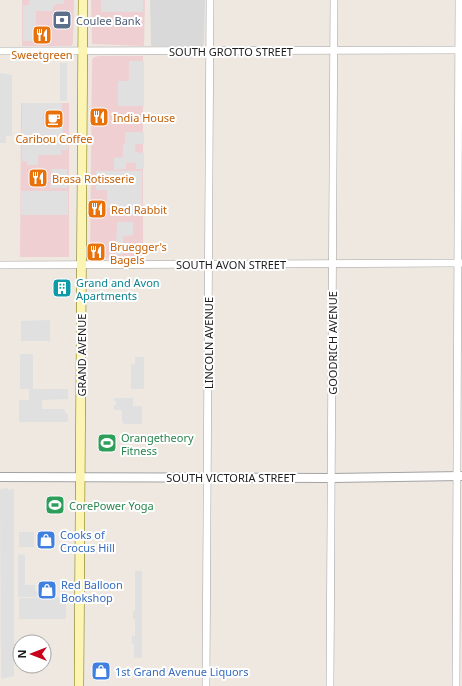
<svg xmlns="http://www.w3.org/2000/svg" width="462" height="686" viewBox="0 0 462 686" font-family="'Noto Sans',sans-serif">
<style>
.residential{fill:#dad9d9}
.commercial{fill:#f0cfd3}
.parking{fill:#e0e0e0}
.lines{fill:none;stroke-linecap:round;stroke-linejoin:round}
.minor-casing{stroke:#a3a3a3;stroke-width:8}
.tertiary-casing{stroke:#a3a3a3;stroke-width:10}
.secondary-casing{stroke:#747002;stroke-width:10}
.minor{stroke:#fff;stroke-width:7}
.tertiary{stroke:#fff;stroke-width:8}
.secondary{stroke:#fbf4b3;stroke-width:9}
.labels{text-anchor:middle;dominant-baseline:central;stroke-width:4;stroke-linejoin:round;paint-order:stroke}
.service-label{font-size:11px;fill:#4e5e75;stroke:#fff;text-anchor:start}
.street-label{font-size:11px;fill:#1c1c1c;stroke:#fff}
.food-label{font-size:11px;fill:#c56008;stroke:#fff;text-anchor:start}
.culture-label{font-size:11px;fill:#0d838f;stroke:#fff;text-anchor:start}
.leisure-label{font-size:11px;fill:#27864d;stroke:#fff;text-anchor:start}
.shop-label{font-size:11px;fill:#366cbe;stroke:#fff;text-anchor:start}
</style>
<rect width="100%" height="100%" fill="#eee8e1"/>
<path class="residential" d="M 150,0 L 205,0 L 204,42 L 203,46 L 151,46 Z"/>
<g class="commercial">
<path d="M 22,0 L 74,0 L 73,43 L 71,46 L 22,46 Z"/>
<path d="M 91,0 L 145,0 L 144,46 L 92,44 Z"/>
<path d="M 99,56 L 143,56 L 143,258 L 94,259 L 90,255 L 92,60 L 94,57 Z"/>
<path d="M 21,103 L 69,103 L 69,257 L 20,257 Z"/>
</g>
<g class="parking">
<path d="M 29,0 L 64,0 L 64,4 L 56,4 L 55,6 L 53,6 L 53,11 L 36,11 L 36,41 L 23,41 L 23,5 L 29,5 Z"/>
<rect x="101" y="0" width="42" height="12"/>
<path d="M 129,61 L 144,61 L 144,106 L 118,106 L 118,81 L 129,81 Z"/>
<rect x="60" y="63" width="7" height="38"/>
<path d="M 0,73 L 12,75 L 12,136 L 6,136 L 6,143 L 0,143 Z"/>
<path d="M 22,103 L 62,103 L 62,109 L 57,114 L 43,113 L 43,125 L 59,125 L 59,126 L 63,126 L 63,135 L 22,135 Z"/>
<path d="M 125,132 L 144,132 L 144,144 L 135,144 L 135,152 L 144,153 L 144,169 L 136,169 L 136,162 L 126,163 L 126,169 L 114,170 L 114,158 L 123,157 L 123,144 L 125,144 Z"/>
<path d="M 22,137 L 68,137 L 68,150 L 61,150 L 61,155 L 38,155 L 38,165 L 27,165 L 27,161 L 22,161 Z"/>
<path d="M 52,169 L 67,169 L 67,188 L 50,188 Z"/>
<path d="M 96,171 L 142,171 L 142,215 L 123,215 L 123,208 L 107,208 L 107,190 L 96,190 Z"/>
<rect x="21" y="191" width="47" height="24"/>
<path d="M 117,222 L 133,222 L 133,235 L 123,236 L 123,254 L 116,255 Z"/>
<path d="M 50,320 L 50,341 L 21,341 L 21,321 Z"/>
<path d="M 20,354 L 33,354 L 33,389 L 68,389 L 68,399 L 42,400 L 42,409 L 64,409 L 66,414 L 68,414 L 68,422 L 19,422 L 19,400 L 29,400 L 29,389 L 20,389 Z"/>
<path d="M 135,357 L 144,357 L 144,389 L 131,389 L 131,364 L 135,364 Z"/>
<path d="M 114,398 L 133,398 L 133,406 L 142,406 L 142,424 L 124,424 L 122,421 L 122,410 L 114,410 L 114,405 L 116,405 L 116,401 L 114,401 Z"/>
<path d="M 8,488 L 8,490 L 14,489 L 14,676 L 1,679 L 0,489 Z"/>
<rect x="19" y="532" width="15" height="15"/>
<path d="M 18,554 L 25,555 L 25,585 L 35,585 L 35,591 L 40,592 L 40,597 L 18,597 Z"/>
<path d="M 135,571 L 142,571 L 142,658 L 134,658 L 134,644 L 132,644 L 132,636 L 135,636 L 135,619 L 133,619 L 133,611 L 135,610 Z"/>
<rect x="19" y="598" width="47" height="21"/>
</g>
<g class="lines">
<g class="minor-casing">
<g id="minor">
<path d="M 0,51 L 462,50"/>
<path d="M 0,265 L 462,263"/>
<path d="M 206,686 L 210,0"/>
<path d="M 330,686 L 334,0"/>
<path d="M 456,686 L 459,0"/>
</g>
</g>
<g class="tertiary-casing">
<path id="tertiary" d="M 0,477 L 332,478 L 462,476"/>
</g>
<g class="secondary-casing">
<path id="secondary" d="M 79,686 L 83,0"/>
</g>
<use href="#minor" class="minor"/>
<use href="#tertiary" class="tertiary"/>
<use href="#secondary" class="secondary"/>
</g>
<defs>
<g id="bank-square" transform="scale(1)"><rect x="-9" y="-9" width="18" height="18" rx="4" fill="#5c6f8a" stroke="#fff"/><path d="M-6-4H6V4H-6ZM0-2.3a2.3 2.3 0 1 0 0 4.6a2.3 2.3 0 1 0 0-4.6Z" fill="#fff"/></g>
<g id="restaurant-square" transform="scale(1)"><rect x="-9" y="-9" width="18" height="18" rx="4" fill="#e8710a" stroke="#fff"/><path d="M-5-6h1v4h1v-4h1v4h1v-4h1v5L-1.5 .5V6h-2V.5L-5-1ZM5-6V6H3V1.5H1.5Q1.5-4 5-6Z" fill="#fff"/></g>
<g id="cafe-square" transform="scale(1)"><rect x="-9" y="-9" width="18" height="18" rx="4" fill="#e8710a" stroke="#fff"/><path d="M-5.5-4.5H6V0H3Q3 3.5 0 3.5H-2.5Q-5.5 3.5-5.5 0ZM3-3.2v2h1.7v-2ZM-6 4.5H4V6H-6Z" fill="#fff"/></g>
<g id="building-square" transform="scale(1)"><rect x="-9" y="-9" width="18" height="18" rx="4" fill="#0f9aa8" stroke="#fff"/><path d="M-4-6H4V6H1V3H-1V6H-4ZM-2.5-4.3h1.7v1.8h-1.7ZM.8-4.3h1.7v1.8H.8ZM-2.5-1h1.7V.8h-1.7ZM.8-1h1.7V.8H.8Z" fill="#fff"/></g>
<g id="stadium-square" transform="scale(1)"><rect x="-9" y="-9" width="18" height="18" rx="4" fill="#2e9e5b" stroke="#fff"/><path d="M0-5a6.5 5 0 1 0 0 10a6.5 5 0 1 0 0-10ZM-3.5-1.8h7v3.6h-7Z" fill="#fff"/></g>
<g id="shop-square" transform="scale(1)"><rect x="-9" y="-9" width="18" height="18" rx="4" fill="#3f7fe0" stroke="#fff"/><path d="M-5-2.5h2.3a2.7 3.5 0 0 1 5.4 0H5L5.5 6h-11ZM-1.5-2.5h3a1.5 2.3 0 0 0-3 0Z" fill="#fff"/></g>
</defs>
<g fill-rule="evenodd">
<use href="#bank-square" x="62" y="20"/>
<use href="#restaurant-square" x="42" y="35"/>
<use href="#restaurant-square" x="99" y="117"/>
<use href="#cafe-square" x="54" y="119"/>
<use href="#restaurant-square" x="38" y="178"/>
<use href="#restaurant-square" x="97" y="209"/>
<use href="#restaurant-square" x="96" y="252"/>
<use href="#building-square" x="62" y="288"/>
<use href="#stadium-square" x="107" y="443"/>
<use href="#stadium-square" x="55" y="505"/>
<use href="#shop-square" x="46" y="540"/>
<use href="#shop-square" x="47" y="590"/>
<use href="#shop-square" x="101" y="671"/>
</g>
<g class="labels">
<g class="service-label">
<text x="76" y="20">Coulee Bank</text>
</g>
<g class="street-label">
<text x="231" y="51">SOUTH GROTTO STREET</text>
<text x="231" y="264">SOUTH AVON STREET</text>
<text transform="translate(208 343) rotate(-90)">LINCOLN AVENUE</text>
<text transform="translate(332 343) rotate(-90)">GOODRICH AVENUE</text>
<text transform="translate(81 355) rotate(-90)">GRAND AVENUE</text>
<text x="231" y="477">SOUTH VICTORIA STREET</text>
</g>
<g class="food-label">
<text x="42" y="54" text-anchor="middle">Sweetgreen</text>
<text x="113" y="117">India House</text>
<text x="54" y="138" text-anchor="middle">Caribou Coffee</text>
<text x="52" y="178">Brasa Rotisserie</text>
<text x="111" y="209">Red Rabbit</text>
<text x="110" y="246">Bruegger's<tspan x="110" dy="13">Bagels</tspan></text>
</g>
<g class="culture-label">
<text x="76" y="282">Grand and Avon<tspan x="76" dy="13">Apartments</tspan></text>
</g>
<g class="leisure-label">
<text x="121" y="437">Orangetheory<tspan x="121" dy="13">Fitness</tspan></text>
<text x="69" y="505">CorePower Yoga</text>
</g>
<g class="shop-label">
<text x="60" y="534">Cooks of<tspan x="60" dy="13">Crocus Hill</tspan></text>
<text x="61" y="584">Red Balloon<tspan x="61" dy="13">Bookshop</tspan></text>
<text x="115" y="671">1st Grand Avenue Liquors</text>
</g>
</g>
<g transform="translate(32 654) rotate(270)"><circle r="19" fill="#ffffff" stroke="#a4a4a4"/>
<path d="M0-3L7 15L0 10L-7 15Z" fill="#c8001c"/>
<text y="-6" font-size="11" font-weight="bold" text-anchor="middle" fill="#1c1c1c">N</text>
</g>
</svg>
